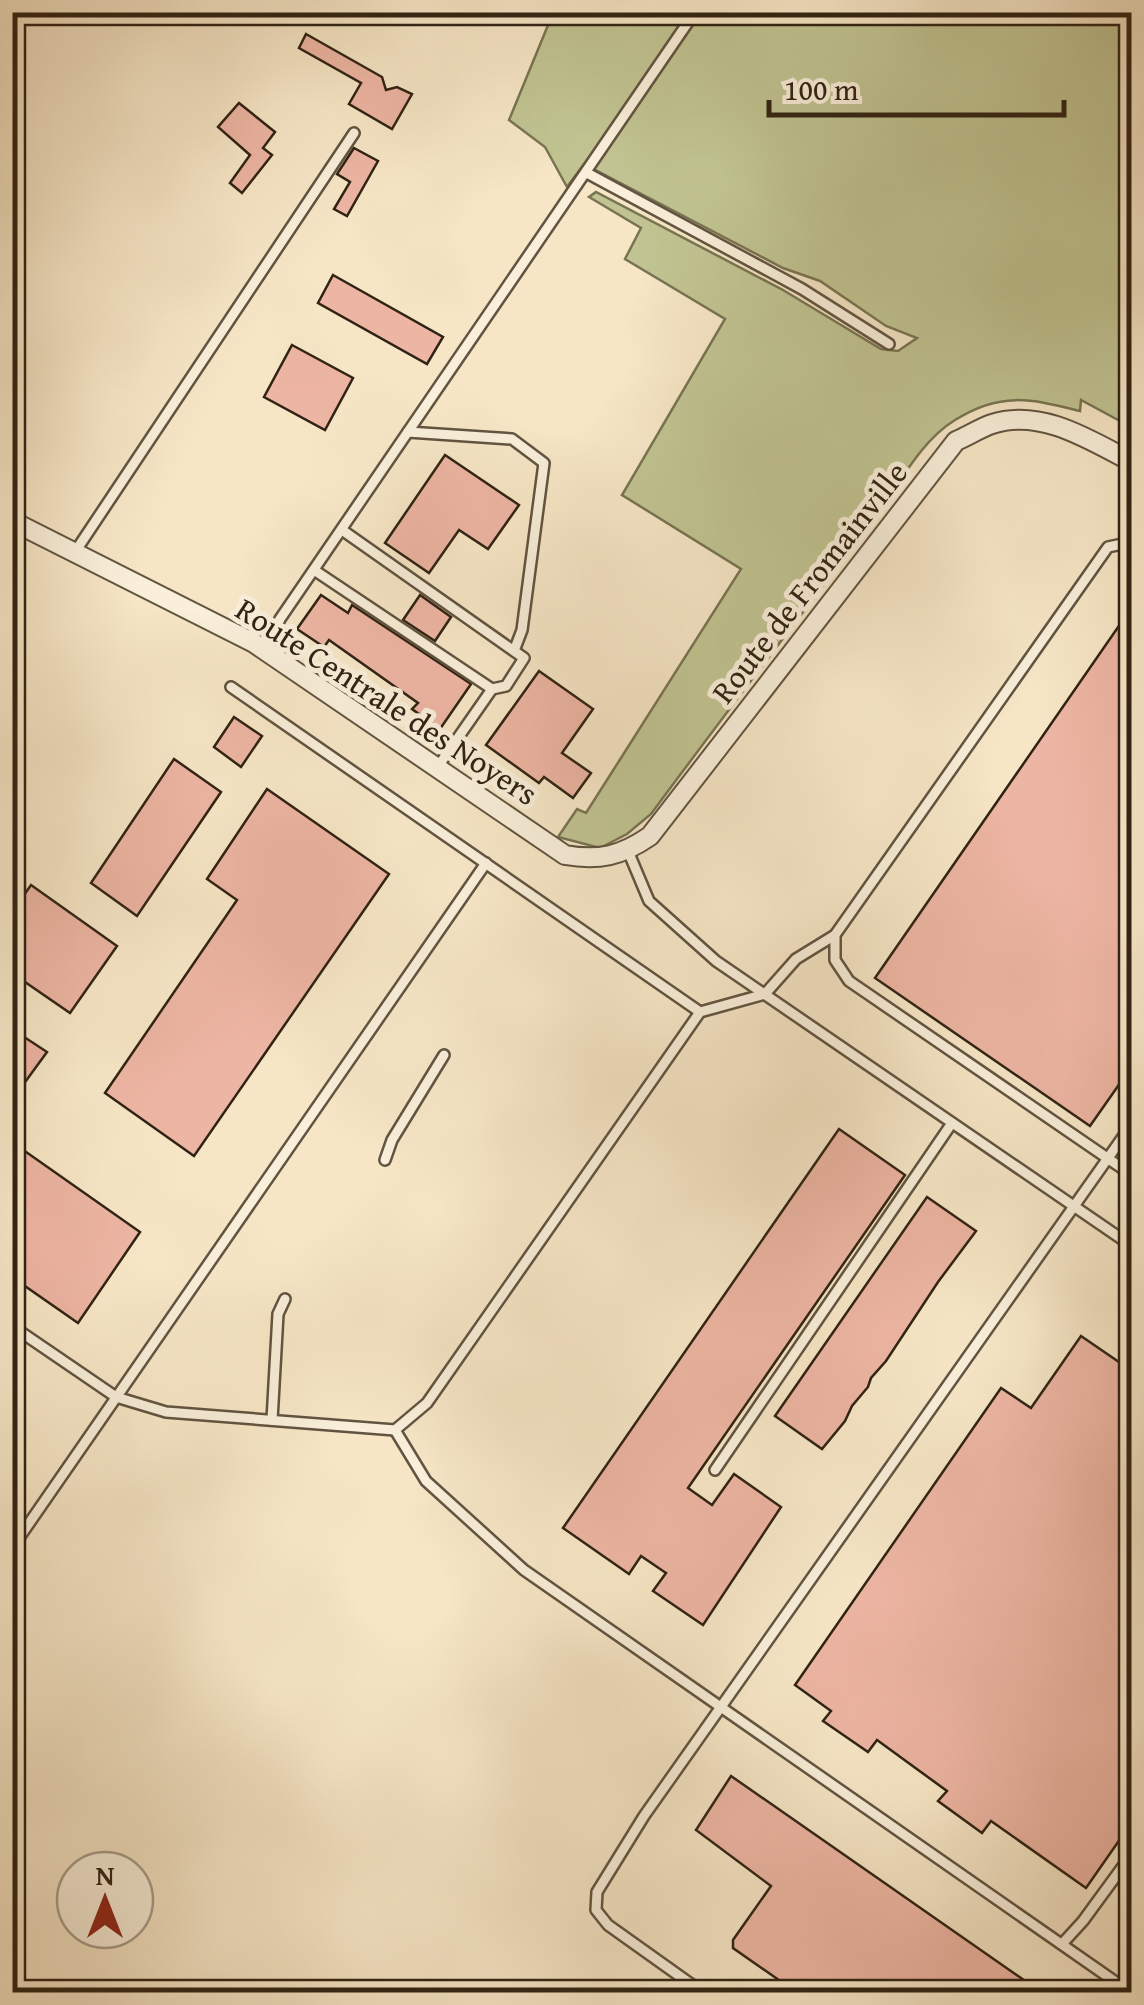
<svg xmlns="http://www.w3.org/2000/svg" width="1144" height="2005" viewBox="0 0 1144 2005" font-family="'Gentium Book Plus',serif">
<style>
.green{fill:#c1c492;stroke:#787452;stroke-width:2.5}
.building{fill:#edb5a3;stroke:#302313;stroke-width:2.5}
.lines{fill:none;stroke-linecap:round;stroke-linejoin:round}
.lane-casing{stroke:#625440;stroke-width:14}
.street-casing{stroke:#625440;stroke-width:22}
.lane{stroke:#f9efda;stroke-width:9}
.street{stroke:#f9efda;stroke-width:18}
.labels{text-anchor:middle;dominant-baseline:central;stroke-width:10;stroke-linejoin:round;paint-order:stroke}
.street-label{font-size:32px;fill:#302313;stroke:#f9efda}
</style>
<rect width="100%" height="100%" fill="#f6e6c6"/>
<filter id="stains"><feTurbulence type="fractalNoise" baseFrequency=".002" numOctaves="4"/><feColorMatrix values="0 0 0 0 .2 0 0 0 0 .09 0 0 0 0 .02 0 0 0 .5 -.17"/></filter>
<radialGradient id="worn" r=".72"><stop offset=".6" stop-color="#630" stop-opacity="0"/><stop offset="1" stop-color="#630" stop-opacity=".3"/></radialGradient>
<path class="green" d="M 553,13 L 1131,13 L 1131,427 L 1081,400 L 1080,411 C 1031,399 1001,391 955,420 C 919,442 898,487 873,520 C 799,618 724,715 651,814 L 627,834 L 600,848 L 558,837 L 577,809 L 586,813 L 741,569 L 622,495 L 725,319 L 625,259 L 641,228 L 589,197 L 596,192 L 783,290 L 881,349 L 898,351 L 917,338 L 886,326 L 820,281 L 783,268 L 584,164 L 567,187 L 545,147 L 509,120 Z"/>
<g class="building">
<path d="M 306,34 L 382,77 L 386,90 L 397,87 L 412,94 L 392,129 L 349,104 L 361,83 L 299,48 Z"/>
<path d="M 239,103 L 275,132 L 263,148 L 272,155 L 242,193 L 230,183 L 250,155 L 218,127 Z"/>
<path d="M 354,148 L 378,161 L 347,216 L 334,209 L 350,182 L 337,174 Z"/>
<path d="M 333,275 L 443,337 L 427,364 L 318,303 Z"/>
<path d="M 292,345 L 353,378 L 325,430 L 264,397 Z"/>
<path d="M 445,455 L 519,505 L 488,549 L 459,530 L 429,573 L 385,543 Z"/>
<path d="M 321,595 L 348,613 L 352,605 L 471,684 L 440,729 L 412,709 L 418,703 L 329,640 L 324,647 L 297,629 Z"/>
<path d="M 420,595 L 451,617 L 435,641 L 403,620 Z"/>
<path d="M 1132,607 L 1132,1066 L 1090,1126 L 875,978 Z"/>
<path d="M 539,671 L 593,709 L 562,753 L 591,773 L 573,798 L 544,777 L 539,783 L 486,745 Z"/>
<path d="M 234,717 L 262,736 L 241,767 L 214,747 Z"/>
<path d="M 174,759 L 221,792 L 137,916 L 91,883 Z"/>
<path d="M 267,789 L 389,874 L 194,1156 L 105,1093 L 237,900 L 207,879 Z"/>
<path d="M 31,885 L 117,946 L 70,1013 L 12,973 L 12,912 Z"/>
<path d="M 12,1029 L 47,1052 L 12,1100 Z"/>
<path d="M 839,1129 L 905,1175 L 688,1488 L 712,1505 L 734,1474 L 781,1507 L 703,1625 L 653,1591 L 666,1573 L 641,1556 L 629,1574 L 563,1528 Z"/>
<path d="M 19,1147 L 140,1232 L 78,1323 L 12,1277 L 12,1156 Z"/>
<path d="M 927,1197 L 976,1231 L 938,1282 L 886,1361 L 871,1378 L 868,1387 L 852,1406 L 845,1421 L 822,1449 L 775,1416 Z"/>
<path d="M 1081,1336 L 1132,1371 L 1132,1822 L 1086,1888 L 991,1821 L 982,1833 L 938,1801 L 947,1791 L 877,1740 L 868,1752 L 823,1721 L 831,1711 L 795,1685 L 1001,1388 L 1031,1408 Z"/>
<path d="M 731,1776 L 1041,1992 L 796,1992 L 733,1948 L 733,1940 L 771,1886 L 696,1830 Z"/>
</g>
<g class="lines">
<g class="lane-casing">
<g id="lane">
<path d="M 587,173 L 802,289 L 889,344"/>
<path d="M 408,432 L 512,439 L 544,463 L 522,630 L 514,651"/>
<path d="M 1132,542 L 1108,547 L 835,935 L 835,960 L 849,981 L 1132,1175"/>
<path d="M 75,552 L 354,133"/>
<path d="M 314,570 L 492,689 L 506,686 L 524,658 L 342,530"/>
<path d="M 265,651 L 280,619 L 695,12"/>
<path d="M 231,687 L 700,1012"/>
<path d="M 437,768 L 492,689"/>
<path d="M 628,851 L 649,901 L 716,961 L 1132,1246"/>
<path d="M 385,1160 L 392,1140 L 444,1055"/>
<path d="M 12,1326 L 116,1397 L 166,1412 L 395,1430 L 427,1403 L 700,1012 L 765,994 L 796,959 L 835,935"/>
<path d="M 272,1420 L 278,1314 L 285,1299"/>
<path d="M 395,1430 L 426,1481 L 524,1570 L 1130,1992"/>
<path d="M 715,1470 L 952,1123"/>
<path d="M 12,1548 L 486,863"/>
<path d="M 1062,1944 L 1083,1921 L 1132,1854"/>
<path d="M 702,1992 L 608,1925 L 596,1910 L 597,1892 L 644,1816 L 1132,1124"/>
</g>
</g>
<g class="street-casing">
<path id="street" d="M 12,521 L 254,643 L 565,855 C 599,861 621,856 650,836 L 956,441 C 968,436 980,428 992,424 C 1041,408 1090,440 1132,462"/>
</g>
<use href="#lane" class="lane"/>
<use href="#street" class="street"/>
</g>
<g class="labels">
<g class="street-label">
<text transform="translate(809 582) rotate(-52)">Route de Fromainville</text>
<text transform="translate(387 701) rotate(33)">Route Centrale des Noyers</text>
</g>
</g>
<rect width="1144" height="2005" fill="none" stroke="#f6e6c6" stroke-width="50"/>
<rect x="15" y="15" width="1114" height="1975" fill="none" stroke="#302313" stroke-width="5"/>
<rect x="25" y="25" width="1094" height="1955" fill="none" stroke="#302313" stroke-width="2.5"/>
<g transform="translate(105 1900)"><circle r="48" fill="#f9efda" stroke="#a99d8a" stroke-width="2.5"/>
<path d="M0-8L18 38L0 25L-18 38Z" fill="#8f2418"/>
<text y="-15" font-size="28" font-weight="bold" text-anchor="middle" fill="#302313">N</text>
</g>
<path d="M769 100v15h295v-15" fill="none" stroke="#302313" stroke-width="5"/>
<text x="784" y="100" font-size="30" fill="#302313" stroke="#f9efda" stroke-width="8" paint-order="stroke">100 m</text>
<rect width="100%" height="100%" filter="url(#stains)"/>
<rect width="100%" height="100%" fill="url(#worn)"/>
</svg>
